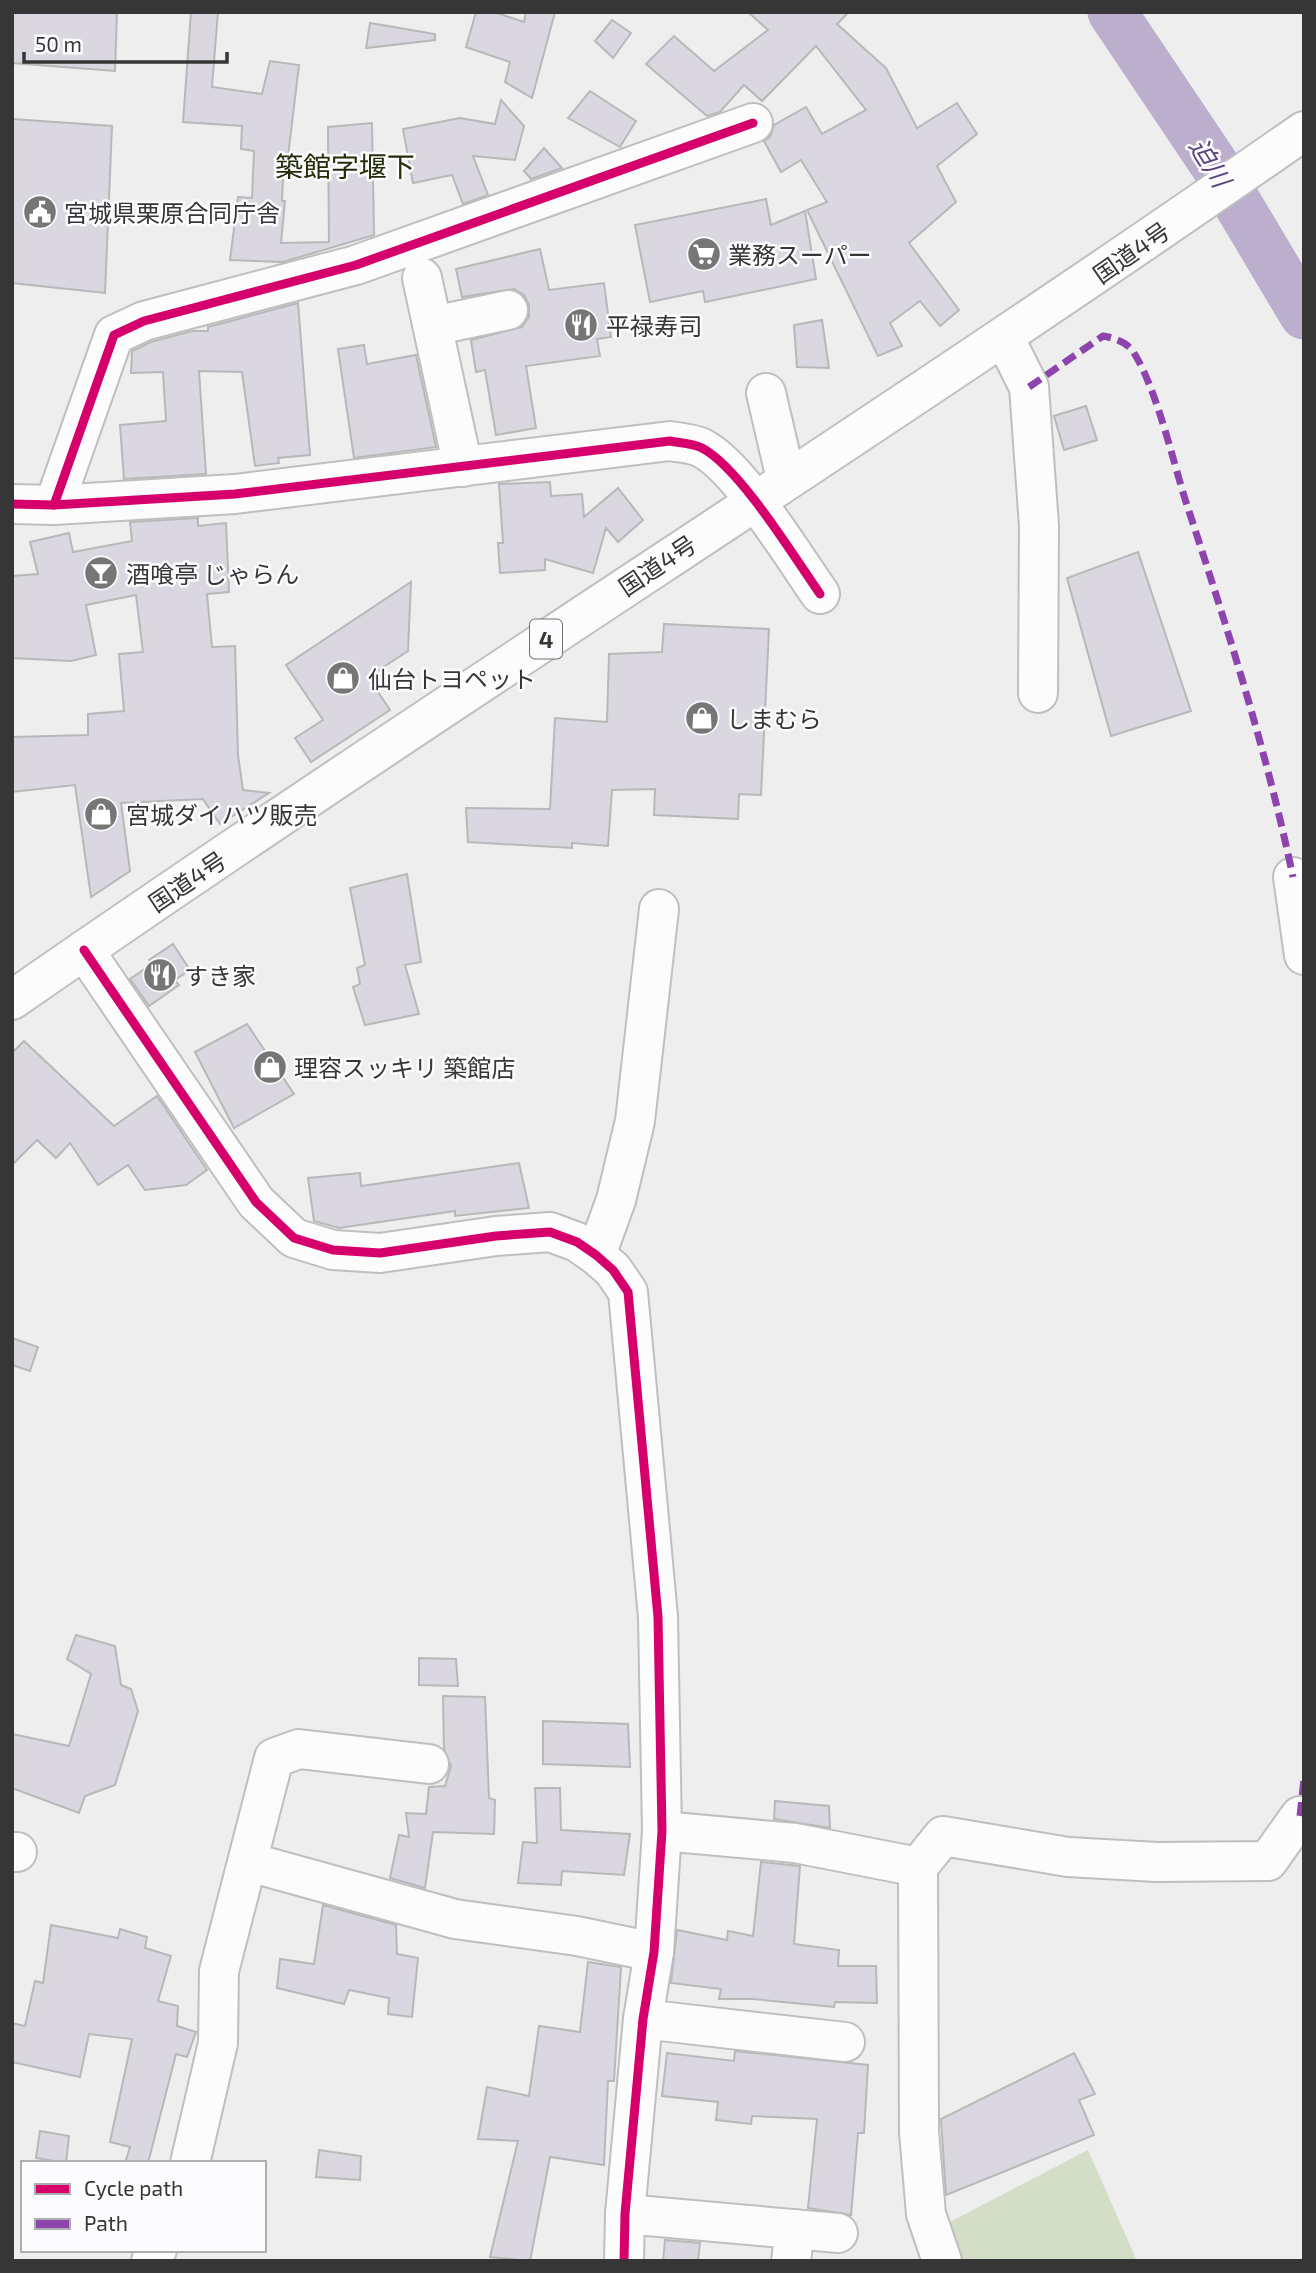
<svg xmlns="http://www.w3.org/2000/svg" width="1316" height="2273" viewBox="0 0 1316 2273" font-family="'Exo 2','Noto Sans JP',sans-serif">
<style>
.green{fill:#d4ddc6}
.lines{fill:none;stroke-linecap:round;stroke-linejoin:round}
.river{stroke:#bbafcd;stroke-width:49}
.building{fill:#dad7e0;stroke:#b8b8b8;stroke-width:2}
.minor-casing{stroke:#bfbfc0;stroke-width:42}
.highway-casing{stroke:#bfbfc0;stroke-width:42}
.minor{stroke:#fcfcfd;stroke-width:38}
.highway{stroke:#fcfcfd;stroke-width:38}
.quiet{stroke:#8e44ad;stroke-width:7;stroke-dasharray:14 7;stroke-linecap:butt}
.cycleway-casing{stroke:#fcfbfe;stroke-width:13}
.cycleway{stroke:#d6006c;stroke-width:9}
.labels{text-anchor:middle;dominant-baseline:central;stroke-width:5;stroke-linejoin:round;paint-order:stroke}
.shield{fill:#fcfbfe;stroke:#727173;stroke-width:2}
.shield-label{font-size:23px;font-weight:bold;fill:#373637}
.poi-label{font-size:24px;fill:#373637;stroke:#fcfbfe;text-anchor:start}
.street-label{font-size:24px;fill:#373637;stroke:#fcfbfe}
.water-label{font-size:26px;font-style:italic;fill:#5b437c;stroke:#fcfbfe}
.quarter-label{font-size:28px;fill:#232e09;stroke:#fcfbfe}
</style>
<rect width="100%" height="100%" fill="#eeeeef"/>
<path class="green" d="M 1088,2150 L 1137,2261 L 958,2261 L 946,2224 Z"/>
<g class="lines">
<path class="river" d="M 1112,12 L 1214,164 L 1304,315"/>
</g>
<g class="building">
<path d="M 12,12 L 117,12 L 115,71 L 12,63 Z"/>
<path d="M 191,12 L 218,12 L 212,87 L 262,94 L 270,61 L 299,65 L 288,156 L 284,156 L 282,201 L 285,201 L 281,243 L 329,242 L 328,127 L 372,123 L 374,235 L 283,262 L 230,260 L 238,197 L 252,198 L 254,151 L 241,149 L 242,126 L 183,122 Z"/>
<path d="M 476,12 L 494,12 L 524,22 L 526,12 L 555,12 L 532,98 L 505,82 L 510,62 L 466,47 Z"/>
<path d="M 748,12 L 849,12 L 837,24 L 886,68 L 917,128 L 957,103 L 977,134 L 937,166 L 956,202 L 909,243 L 959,310 L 940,326 L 920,301 L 890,323 L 902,346 L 878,356 L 807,210 L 827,202 L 801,160 L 781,172 L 764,141 L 770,137 L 774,125 L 806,107 L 822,134 L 866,110 L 816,46 L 762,101 L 744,85 L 720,112 L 707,116 L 646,64 L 674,36 L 714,71 L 768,30 Z"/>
<path d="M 612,20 L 631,33 L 613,58 L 595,41 Z"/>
<path d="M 370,23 L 435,34 L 435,40 L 366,48 Z"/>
<path d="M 590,91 L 636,121 L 620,147 L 568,118 Z"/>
<path d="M 501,100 L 524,126 L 515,160 L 473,156 L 488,195 L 463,204 L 452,175 L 413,183 L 403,129 L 460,118 L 495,124 Z"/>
<path d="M 12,119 L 112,126 L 105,293 L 12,283 Z"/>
<path d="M 544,148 L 562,168 L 531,179 L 524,171 Z"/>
<path d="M 766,199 L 771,225 L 805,211 L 816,279 L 705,302 L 703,291 L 650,302 L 635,225 Z"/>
<path d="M 540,249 L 549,290 L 604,283 L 611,337 L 597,339 L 600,356 L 526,366 L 536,428 L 496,435 L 485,370 L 476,372 L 471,340 L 522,327 L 529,317 L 529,305 L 524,295 L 514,289 L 462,297 L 456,269 Z"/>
<path d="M 298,303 L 310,455 L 278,458 L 279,463 L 255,466 L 242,372 L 199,371 L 206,474 L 124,479 L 120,425 L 166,421 L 163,372 L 131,373 L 132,351 L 151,342 L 192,331 L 208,331 L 208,327 Z"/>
<path d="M 822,320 L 829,368 L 797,367 L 794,325 Z"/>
<path d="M 364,345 L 367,364 L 416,355 L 436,447 L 354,458 L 338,349 Z"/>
<path d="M 1086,406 L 1097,440 L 1064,450 L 1054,416 Z"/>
<path d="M 550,482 L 551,496 L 582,494 L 584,517 L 618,488 L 643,520 L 618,542 L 606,528 L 593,573 L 545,559 L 545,570 L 500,573 L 498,543 L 503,543 L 499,484 Z"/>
<path d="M 198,518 L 198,526 L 226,523 L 229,592 L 207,594 L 212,647 L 235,646 L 238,755 L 243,790 L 269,793 L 220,824 L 203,799 L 121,803 L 130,871 L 91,897 L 75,785 L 12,792 L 12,737 L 88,735 L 88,714 L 124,711 L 119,654 L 143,652 L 136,595 L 86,605 L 96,655 L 71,661 L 12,658 L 12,576 L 38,574 L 30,542 L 69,533 L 73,552 L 132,541 L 130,522 Z"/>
<path d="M 1138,552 L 1191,711 L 1111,736 L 1067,578 Z"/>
<path d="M 411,582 L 408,651 L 368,677 L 390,710 L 311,762 L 295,738 L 323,720 L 286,665 Z"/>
<path d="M 664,624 L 769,629 L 761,795 L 739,794 L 738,819 L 654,815 L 655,789 L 612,790 L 608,846 L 572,843 L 572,848 L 468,842 L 466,808 L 550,809 L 555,718 L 607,722 L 609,654 L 662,652 Z"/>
<path d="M 407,874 L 421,962 L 405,965 L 419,1014 L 365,1025 L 353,987 L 360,984 L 357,968 L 365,965 L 350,888 Z"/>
<path d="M 173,944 L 190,970 L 175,980 L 179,985 L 149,1006 L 130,979 L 152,964 L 149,960 Z"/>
<path d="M 247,1024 L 294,1094 L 234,1128 L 195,1052 Z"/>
<path d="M 24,1041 L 114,1126 L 157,1096 L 207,1170 L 186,1185 L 145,1190 L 128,1165 L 98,1185 L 70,1143 L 56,1158 L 37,1140 L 12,1165 L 12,1053 Z"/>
<path d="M 519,1163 L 529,1208 L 455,1216 L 455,1211 L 339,1228 L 314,1221 L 308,1178 L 360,1173 L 361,1186 Z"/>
<path d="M 12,1338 L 38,1347 L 30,1371 L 12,1365 Z"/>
<path d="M 76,1635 L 115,1646 L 121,1685 L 131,1689 L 138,1711 L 115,1785 L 85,1796 L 79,1813 L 12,1788 L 12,1734 L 69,1746 L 91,1674 L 67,1659 Z"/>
<path d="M 419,1658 L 456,1659 L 458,1686 L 419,1685 Z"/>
<path d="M 443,1696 L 485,1697 L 489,1798 L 495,1800 L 494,1834 L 433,1832 L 425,1888 L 390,1878 L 399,1835 L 409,1837 L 406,1813 L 426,1814 L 429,1787 L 445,1786 L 451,1766 L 444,1749 Z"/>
<path d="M 543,1721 L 628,1724 L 630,1767 L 543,1764 Z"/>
<path d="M 535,1788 L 560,1788 L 561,1830 L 630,1834 L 624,1875 L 562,1871 L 561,1885 L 518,1883 L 523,1842 L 537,1843 Z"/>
<path d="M 775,1801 L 829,1806 L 830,1828 L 774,1819 Z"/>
<path d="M 761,1862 L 800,1866 L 794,1944 L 839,1950 L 838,1966 L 876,1966 L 877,2003 L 835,2002 L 834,2007 L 753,1999 L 719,1999 L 721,1989 L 671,1983 L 677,1930 L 727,1940 L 728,1931 L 753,1936 Z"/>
<path d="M 323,1905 L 396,1925 L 397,1954 L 418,1958 L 412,2017 L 388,2014 L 389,1998 L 349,1990 L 344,2004 L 277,1988 L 280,1959 L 314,1964 Z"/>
<path d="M 51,1925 L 118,1938 L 120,1929 L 147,1937 L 145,1948 L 171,1956 L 158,2001 L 178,2006 L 177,2026 L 196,2032 L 187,2057 L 176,2054 L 148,2163 L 125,2163 L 130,2147 L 110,2142 L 132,2039 L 89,2034 L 80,2077 L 12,2062 L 12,2023 L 25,2026 L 35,1981 L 43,1983 Z"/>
<path d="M 588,1962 L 621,1967 L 614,2081 L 608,2081 L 604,2165 L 550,2157 L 530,2261 L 490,2257 L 518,2141 L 478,2139 L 487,2087 L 529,2096 L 539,2026 L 580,2032 Z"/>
<path d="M 735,2051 L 868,2065 L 864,2133 L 858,2133 L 851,2215 L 808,2208 L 817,2119 L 752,2116 L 751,2124 L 716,2120 L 718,2102 L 662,2096 L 667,2053 L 734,2061 Z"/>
<path d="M 1074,2053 L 1095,2094 L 1079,2100 L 1094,2135 L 946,2195 L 941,2119 Z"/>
<path d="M 40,2131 L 69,2136 L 66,2163 L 36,2158 Z"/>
<path d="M 319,2150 L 361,2156 L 360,2180 L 316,2177 Z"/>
<path d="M 665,2240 L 700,2243 L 698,2261 L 663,2261 Z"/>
</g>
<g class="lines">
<g class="minor-casing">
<g id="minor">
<path d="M 422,278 L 463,467"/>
<path d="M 433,326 L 508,310"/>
<path d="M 1004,337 L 1029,387 L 1039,526 L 1038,693"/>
<path d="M 766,393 L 786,479"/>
<path d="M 12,504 L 54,505 L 235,494 L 670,441 C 680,443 692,443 702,448 C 740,468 794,557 820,594"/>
<path d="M 54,505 L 114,335 L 144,321 L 356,265 L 753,123"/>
<path d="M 1293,877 L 1304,955"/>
<path d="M 84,950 L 256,1202 L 294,1238 L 333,1250 L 380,1253 L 496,1236 L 550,1232 L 577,1242 L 596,1255 L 613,1270 L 628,1292 L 658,1617 L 662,1831 L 654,1952 L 643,2019 L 625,2214 L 624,2261"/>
<path d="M 596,1255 L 616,1200 L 635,1121 L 659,909"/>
<path d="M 662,1831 L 795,1843 L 918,1867"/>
<path d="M 12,1852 L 17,1852"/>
<path d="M 249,1862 L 455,1919 L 577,1936 L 654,1952"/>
<path d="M 643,2019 L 845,2042"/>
<path d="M 190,2163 L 218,2043 L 219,1971 L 274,1758 L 299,1749 L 429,1764"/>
<path d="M 625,2214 L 838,2233"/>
<path d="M 151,2261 L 157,2250"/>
<path d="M 791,2261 L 795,2229"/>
<path d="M 942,2261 L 926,2214 L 919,2132 L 918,1867 L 943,1836 L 1068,1857 L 1157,1862 L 1268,1861 L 1300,1816"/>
</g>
</g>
<g class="highway-casing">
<path id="highway" d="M 12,1000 C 438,704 878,428 1304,131"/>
</g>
<use href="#minor" class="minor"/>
<use href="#highway" class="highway"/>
<g class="quiet">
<path d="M 1029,387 L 1103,336 C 1114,338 1128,342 1134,353 C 1156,388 1172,457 1185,499 C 1226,624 1266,748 1293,877"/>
<path d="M 1300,1816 L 1304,1779"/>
</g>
<g class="cycleway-casing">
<g id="cycleway">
<path d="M 12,504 L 54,505 L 235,494 L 670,441 C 680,443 692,443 702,448 C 740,468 794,557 820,594"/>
<path d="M 54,505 L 114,335 L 144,321 L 356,265 L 753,123"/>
<path d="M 84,950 L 256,1202 L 294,1238 L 333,1250 L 380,1253 L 496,1236 L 550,1232 L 577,1242 L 596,1255 L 613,1270 L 628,1292 L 658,1617 L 662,1831 L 654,1952 L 643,2019 L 625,2214 L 624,2261"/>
</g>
</g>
<use href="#cycleway" class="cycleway"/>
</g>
<defs>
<g id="civic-disc" transform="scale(1.75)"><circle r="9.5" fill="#777677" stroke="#fcfbfe"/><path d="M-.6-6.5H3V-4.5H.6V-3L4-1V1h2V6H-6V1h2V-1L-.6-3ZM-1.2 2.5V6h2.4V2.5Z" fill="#fff"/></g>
<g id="supermarket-disc" transform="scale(1.75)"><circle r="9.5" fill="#777677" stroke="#fcfbfe"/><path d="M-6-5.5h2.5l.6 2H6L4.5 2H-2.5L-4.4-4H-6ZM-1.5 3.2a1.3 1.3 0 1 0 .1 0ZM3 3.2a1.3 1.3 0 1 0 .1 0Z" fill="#fff"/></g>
<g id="restaurant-disc" transform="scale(1.75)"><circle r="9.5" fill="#777677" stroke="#fcfbfe"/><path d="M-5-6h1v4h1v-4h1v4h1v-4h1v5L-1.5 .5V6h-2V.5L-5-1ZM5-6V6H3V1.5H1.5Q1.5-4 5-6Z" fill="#fff"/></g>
<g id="bar-disc" transform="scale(1.75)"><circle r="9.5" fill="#777677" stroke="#fcfbfe"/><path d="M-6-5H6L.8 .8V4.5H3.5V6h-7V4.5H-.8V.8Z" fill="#fff"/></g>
<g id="shop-disc" transform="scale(1.75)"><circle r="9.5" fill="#777677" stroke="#fcfbfe"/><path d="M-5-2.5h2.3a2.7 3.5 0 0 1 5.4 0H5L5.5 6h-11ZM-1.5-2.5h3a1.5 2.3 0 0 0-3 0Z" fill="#fff"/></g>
</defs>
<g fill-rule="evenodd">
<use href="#civic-disc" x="40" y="212"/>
<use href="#supermarket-disc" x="704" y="254"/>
<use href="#restaurant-disc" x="581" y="325"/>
<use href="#bar-disc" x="101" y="573"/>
<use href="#shop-disc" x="343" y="678"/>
<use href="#shop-disc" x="702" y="718"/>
<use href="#shop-disc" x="101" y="814"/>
<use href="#restaurant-disc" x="160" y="975"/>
<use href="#shop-disc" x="270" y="1067"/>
</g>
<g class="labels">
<rect class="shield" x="530" y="619.5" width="32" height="39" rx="5"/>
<g class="shield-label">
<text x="546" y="639">4</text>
</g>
<g class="poi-label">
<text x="64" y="212">宮城県栗原合同庁舎</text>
<text x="728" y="254">業務スーパー</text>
<text x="606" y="325">平禄寿司</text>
<text x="126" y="573">酒喰亭 じゃらん</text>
<text x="368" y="678">仙台トヨペット</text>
<text x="726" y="718">しまむら</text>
<text x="126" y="814">宮城ダイハツ販売</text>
<text x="184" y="975">すき家</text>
<text x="294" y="1067">理容スッキリ 築館店</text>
</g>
<g class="street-label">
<text transform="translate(1131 252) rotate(-35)">国道4号</text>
<text transform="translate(657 565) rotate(-34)">国道4号</text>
<text transform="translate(187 881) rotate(-34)">国道4号</text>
</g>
<g class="water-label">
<text transform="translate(1211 162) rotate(58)">迫川</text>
</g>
<g class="quarter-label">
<text x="345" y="166">築館字堰下</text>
</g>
</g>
<rect width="1316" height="2273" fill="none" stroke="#373637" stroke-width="28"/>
<rect x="21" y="2161" width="245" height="91" fill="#fcfbfe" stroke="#adacae" stroke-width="2"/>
<rect x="35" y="2184" width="35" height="10" fill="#d6006c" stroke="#adacae" stroke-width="2"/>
<text x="84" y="2196" font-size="21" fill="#373637">Cycle path</text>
<rect x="35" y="2219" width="35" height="10" fill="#8e44ad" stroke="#adacae" stroke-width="2"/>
<text x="84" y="2231" font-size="21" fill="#373637">Path</text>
<path d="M24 52v10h203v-10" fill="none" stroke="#373637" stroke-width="3.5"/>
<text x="35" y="52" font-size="21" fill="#373637" stroke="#fcfbfe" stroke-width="5" paint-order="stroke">50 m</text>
</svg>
